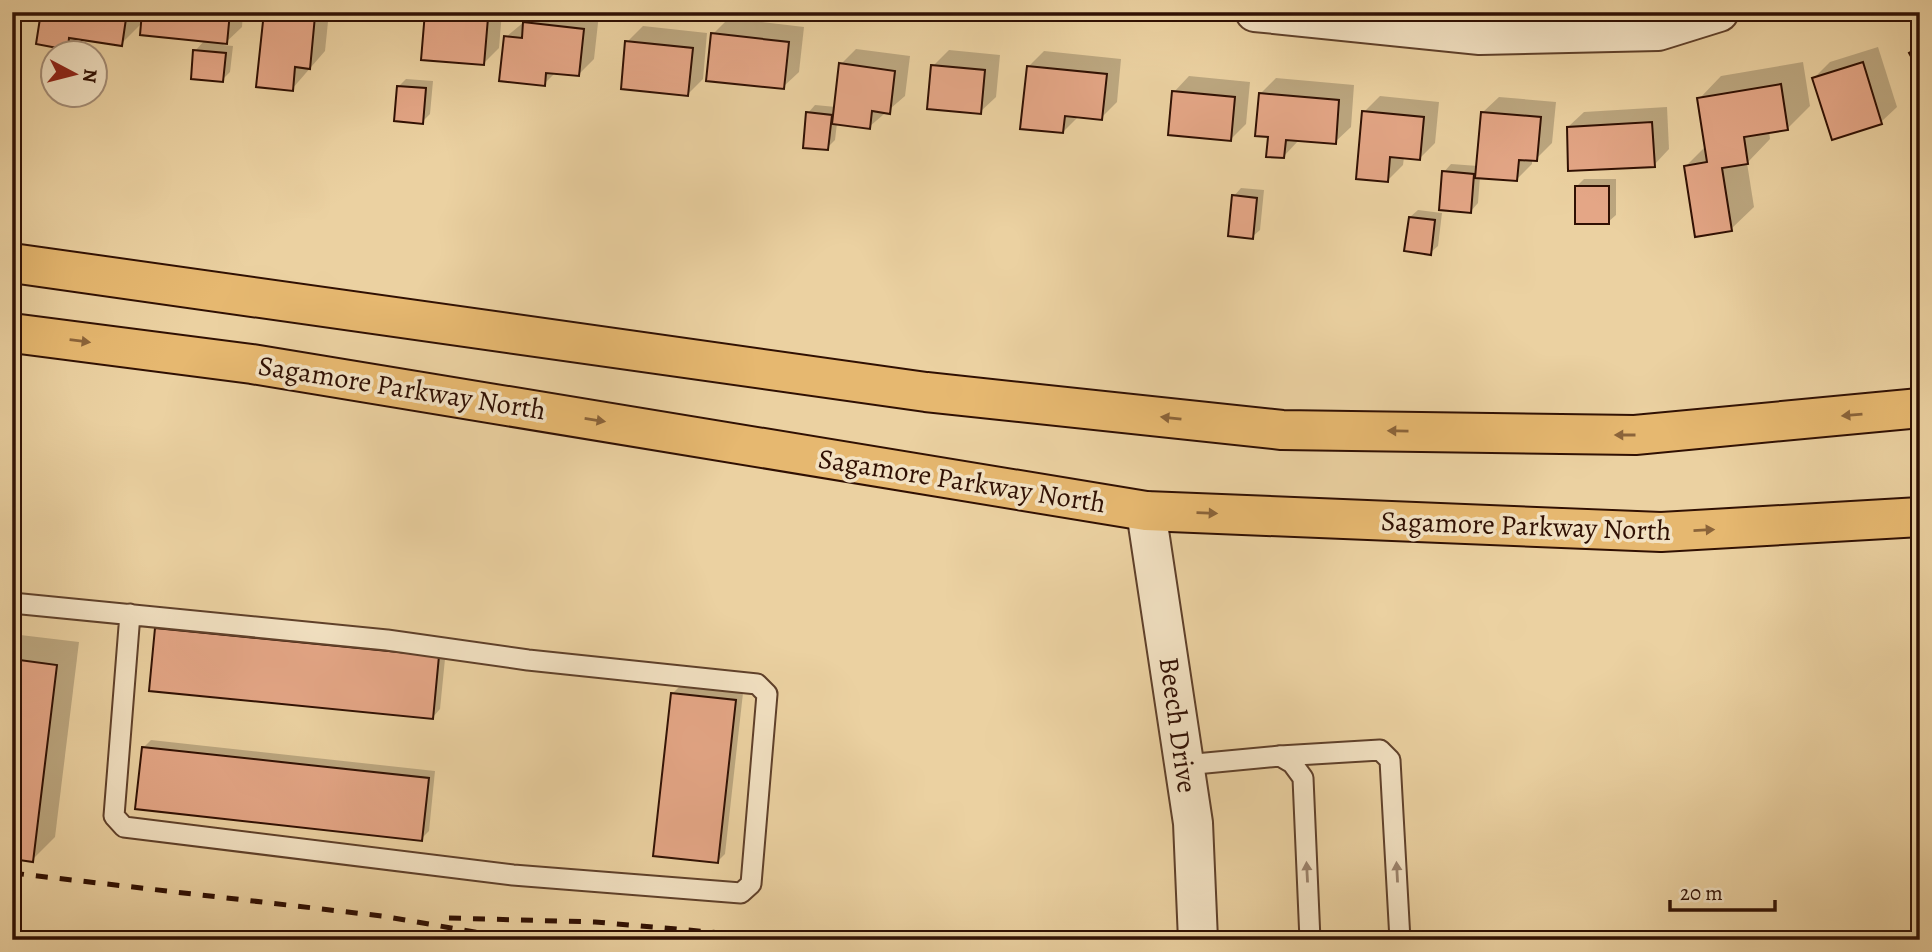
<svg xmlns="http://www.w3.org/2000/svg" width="1932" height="952" viewBox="0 0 1932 952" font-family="Alegreya,serif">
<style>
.shadow{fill:#0003}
.building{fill:#e4a686;stroke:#301003;stroke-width:2}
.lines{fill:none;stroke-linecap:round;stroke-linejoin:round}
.service-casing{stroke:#5f402a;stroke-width:23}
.minor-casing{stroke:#5f402a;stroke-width:42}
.primary-casing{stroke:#301003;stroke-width:42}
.service{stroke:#f2e1c2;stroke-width:19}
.minor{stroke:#f2e1c2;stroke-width:38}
.primary{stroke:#e6b870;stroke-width:38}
.rail{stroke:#301003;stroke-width:5;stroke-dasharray:12 12;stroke-linecap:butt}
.oneway{fill:#8b643a}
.oneway2{fill:#9b836c}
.labels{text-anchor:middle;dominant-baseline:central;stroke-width:7;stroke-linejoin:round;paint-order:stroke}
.street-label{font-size:28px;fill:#301003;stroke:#f2e1c2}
</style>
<rect width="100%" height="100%" fill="#ebd1a1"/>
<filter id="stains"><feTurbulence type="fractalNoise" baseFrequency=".00286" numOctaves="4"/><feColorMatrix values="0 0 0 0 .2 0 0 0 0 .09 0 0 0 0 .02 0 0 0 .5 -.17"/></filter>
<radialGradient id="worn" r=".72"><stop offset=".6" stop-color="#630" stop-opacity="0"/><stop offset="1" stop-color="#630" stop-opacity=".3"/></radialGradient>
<g class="shadow">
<path d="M 12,12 L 18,12 L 12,30 Z"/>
<path d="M 43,12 L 243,12 L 242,27 L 223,45 L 233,46 L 230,72 L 222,80 L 195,51 L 205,40 L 143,22 L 121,44 L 78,37 L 67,48 Z"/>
<path d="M 266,12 L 329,12 L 325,51 L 292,89 Z"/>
<path d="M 427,12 L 502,12 L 499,48 L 483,64 Z"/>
<path d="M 536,12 L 599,14 L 594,59 L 579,74 L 556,72 L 544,84 L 506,37 Z"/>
<path d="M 729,18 L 804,27 L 799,72 L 783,87 L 713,34 Z"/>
<path d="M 643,26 L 707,33 L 703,79 L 687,95 L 627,42 Z"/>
<path d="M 1878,47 L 1897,107 L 1881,122 L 1814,78 L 1830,62 Z"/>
<path d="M 856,49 L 910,56 L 905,96 L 869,127 L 837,123 L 835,140 L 827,148 L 808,113 L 815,105 L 836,107 L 841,64 Z"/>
<path d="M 949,50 L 1000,55 L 996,97 L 980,112 L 933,66 Z"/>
<path d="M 1044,51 L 1121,59 L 1117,102 L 1101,118 L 1079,116 L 1063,132 L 1029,66 Z"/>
<path d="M 1803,62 L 1810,106 L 1787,129 L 1769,131 L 1770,139 L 1747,163 L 1754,207 L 1731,229 L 1686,166 L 1706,146 L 1699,99 L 1721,76 Z"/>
<path d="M 1189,76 L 1250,82 L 1246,124 L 1230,140 L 1174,92 Z"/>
<path d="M 1276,78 L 1354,85 L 1351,127 L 1335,142 L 1299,140 L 1284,156 L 1270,135 L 1260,94 Z"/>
<path d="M 406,79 L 433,81 L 430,114 L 422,122 L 399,86 Z"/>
<path d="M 1380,96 L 1439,102 L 1435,143 L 1420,158 L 1404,157 L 1403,165 L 1387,181 L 1364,112 Z"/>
<path d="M 1499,97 L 1556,102 L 1552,143 L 1536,159 L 1532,159 L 1532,164 L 1516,180 L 1480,176 L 1478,203 L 1471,211 L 1444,172 L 1451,164 L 1478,166 L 1483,112 Z"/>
<path d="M 1667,107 L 1669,149 L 1654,165 L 1568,127 L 1584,112 Z"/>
<path d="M 1584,179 L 1616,179 L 1616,215 L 1608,222 L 1576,187 Z"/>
<path d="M 1241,188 L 1264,190 L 1260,230 L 1252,237 L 1234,196 Z"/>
<path d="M 1418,210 L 1442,213 L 1438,246 L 1430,253 L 1410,217 Z"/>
<path d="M 164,621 L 446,649 L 440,709 L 433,717 L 157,629 Z"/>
<path d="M 12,634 L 79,642 L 55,837 L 32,860 L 12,857 Z"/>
<path d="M 680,686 L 743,693 L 725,854 L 718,861 L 672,694 Z"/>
<path d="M 151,740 L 435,771 L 429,831 L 421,839 L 144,747 Z"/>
</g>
<g class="building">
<path d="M 41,12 L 127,12 L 122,46 L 69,38 L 68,50 L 36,44 Z"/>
<path d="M 142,12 L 230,12 L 227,44 L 140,35 Z"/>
<path d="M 264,12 L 315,16 L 310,69 L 295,67 L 293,91 L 256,87 Z"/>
<path d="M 425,12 L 488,18 L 484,65 L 421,60 Z"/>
<path d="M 523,22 L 584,29 L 579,76 L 546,73 L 545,86 L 499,81 L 504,36 L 522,38 Z"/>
<path d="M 711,33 L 789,42 L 784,89 L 706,81 Z"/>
<path d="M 625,41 L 693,48 L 688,96 L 621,89 Z"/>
<path d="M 1920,47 L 1920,73 L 1909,53 Z"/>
<path d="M 193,50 L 226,53 L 223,82 L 191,79 Z"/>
<path d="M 1863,62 L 1882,124 L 1832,140 L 1812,78 Z"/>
<path d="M 839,63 L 895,71 L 890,114 L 872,111 L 870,129 L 832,124 Z"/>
<path d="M 931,65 L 985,70 L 981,114 L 927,109 Z"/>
<path d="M 1027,66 L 1107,74 L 1102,120 L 1065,116 L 1063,133 L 1020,129 Z"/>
<path d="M 1781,84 L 1788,130 L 1744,137 L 1748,164 L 1722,168 L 1732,231 L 1695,237 L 1684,166 L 1707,162 L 1697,98 Z"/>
<path d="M 397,86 L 426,88 L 423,124 L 394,121 Z"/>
<path d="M 1172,91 L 1235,97 L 1231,141 L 1168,135 Z"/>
<path d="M 1259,93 L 1339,100 L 1336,144 L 1286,140 L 1284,158 L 1266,157 L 1268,137 L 1255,136 Z"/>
<path d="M 1362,111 L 1424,117 L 1420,160 L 1390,157 L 1388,182 L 1356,179 Z"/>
<path d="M 806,112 L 832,115 L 828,150 L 803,148 Z"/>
<path d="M 1481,112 L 1541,117 L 1537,161 L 1519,160 L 1517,181 L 1475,178 Z"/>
<path d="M 1652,122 L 1655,167 L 1568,171 L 1567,127 Z"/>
<path d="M 1442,171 L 1474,174 L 1471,213 L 1439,210 Z"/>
<rect x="1575" y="186" width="34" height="38"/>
<path d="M 1232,195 L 1257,198 L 1253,239 L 1228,236 Z"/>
<path d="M 1409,217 L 1435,220 L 1431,255 L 1404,251 Z"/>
<path d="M 155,628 L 439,656 L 433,719 L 149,691 Z"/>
<path d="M 12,659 L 57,665 L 33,862 L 12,859 Z"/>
<path d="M 671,693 L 736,700 L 718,863 L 653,856 Z"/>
<path d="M 142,747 L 429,778 L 422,841 L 135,809 Z"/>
</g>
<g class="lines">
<g class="service-casing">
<g id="service">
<path d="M 12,603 L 387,640 L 528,660 L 757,684 L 767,694 L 751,884 L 741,893 L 513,875 L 124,827 L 114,816 L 130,614"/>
<path d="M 1280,756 L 1380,750 L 1390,760 L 1400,940"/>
<path d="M 1185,765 L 1280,756 L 1292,763 L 1303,778 L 1310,940"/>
</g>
</g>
<g class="minor-casing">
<g id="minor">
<path d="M 1255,12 L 1480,35 L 1658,31 L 1719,12"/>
<path d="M 1146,511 L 1193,823 L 1198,940"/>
</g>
</g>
<g class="primary-casing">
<g id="primary">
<path d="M 12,263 L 926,392 L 1282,430 L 1635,435 L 1920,408"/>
<path d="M 12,333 L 252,364 L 1146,511 L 1661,532 L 1920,517"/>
</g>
</g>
<use href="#service" class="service"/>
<use href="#minor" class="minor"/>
<use href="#primary" class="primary"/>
<g class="rail">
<path d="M 12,873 L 382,916 L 521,940"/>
<path d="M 449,918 L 595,922 L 803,940"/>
</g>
</g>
<defs><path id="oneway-solid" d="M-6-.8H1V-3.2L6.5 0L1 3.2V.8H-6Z" transform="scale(1.75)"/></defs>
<g class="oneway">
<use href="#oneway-solid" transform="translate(80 341) rotate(7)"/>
<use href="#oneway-solid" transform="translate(1852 415) rotate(175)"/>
<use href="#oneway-solid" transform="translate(1171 418) rotate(-174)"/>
<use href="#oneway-solid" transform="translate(595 420) rotate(9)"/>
<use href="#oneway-solid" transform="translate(1398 431) rotate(-179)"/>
<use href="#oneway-solid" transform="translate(1625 435) rotate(-180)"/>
<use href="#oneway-solid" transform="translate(1207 513) rotate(2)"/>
<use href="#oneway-solid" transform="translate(1704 530) rotate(-3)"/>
</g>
<g class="oneway2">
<use href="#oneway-solid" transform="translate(1307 872) rotate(-93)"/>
<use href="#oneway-solid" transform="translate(1397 872) rotate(-93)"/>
</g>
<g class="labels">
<g class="street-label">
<text transform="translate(402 388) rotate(9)">Sagamore Parkway North</text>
<text transform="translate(962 481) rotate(9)">Sagamore Parkway North</text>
<text transform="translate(1526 526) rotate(2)">Sagamore Parkway North</text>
<text transform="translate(1178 725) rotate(82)">Beech Drive</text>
</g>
</g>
<rect width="1932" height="952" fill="none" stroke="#ebd1a1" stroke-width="42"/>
<rect x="14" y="14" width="1904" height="924" fill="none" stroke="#301003" stroke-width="3.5"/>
<rect x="21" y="21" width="1890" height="910" fill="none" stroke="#301003" stroke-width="2"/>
<g transform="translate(74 74) rotate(97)"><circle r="33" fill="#f2e1c2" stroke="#a48d76" stroke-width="2"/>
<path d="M0-5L12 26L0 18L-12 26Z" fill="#8f2418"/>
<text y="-10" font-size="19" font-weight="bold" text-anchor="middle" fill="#301003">N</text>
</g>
<path d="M1670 900v10h105v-10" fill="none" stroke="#301003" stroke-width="3.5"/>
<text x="1680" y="900" font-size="21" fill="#301003" stroke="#f2e1c2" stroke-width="5" paint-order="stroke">20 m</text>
<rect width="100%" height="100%" filter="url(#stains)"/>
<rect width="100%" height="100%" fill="url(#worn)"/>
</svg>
